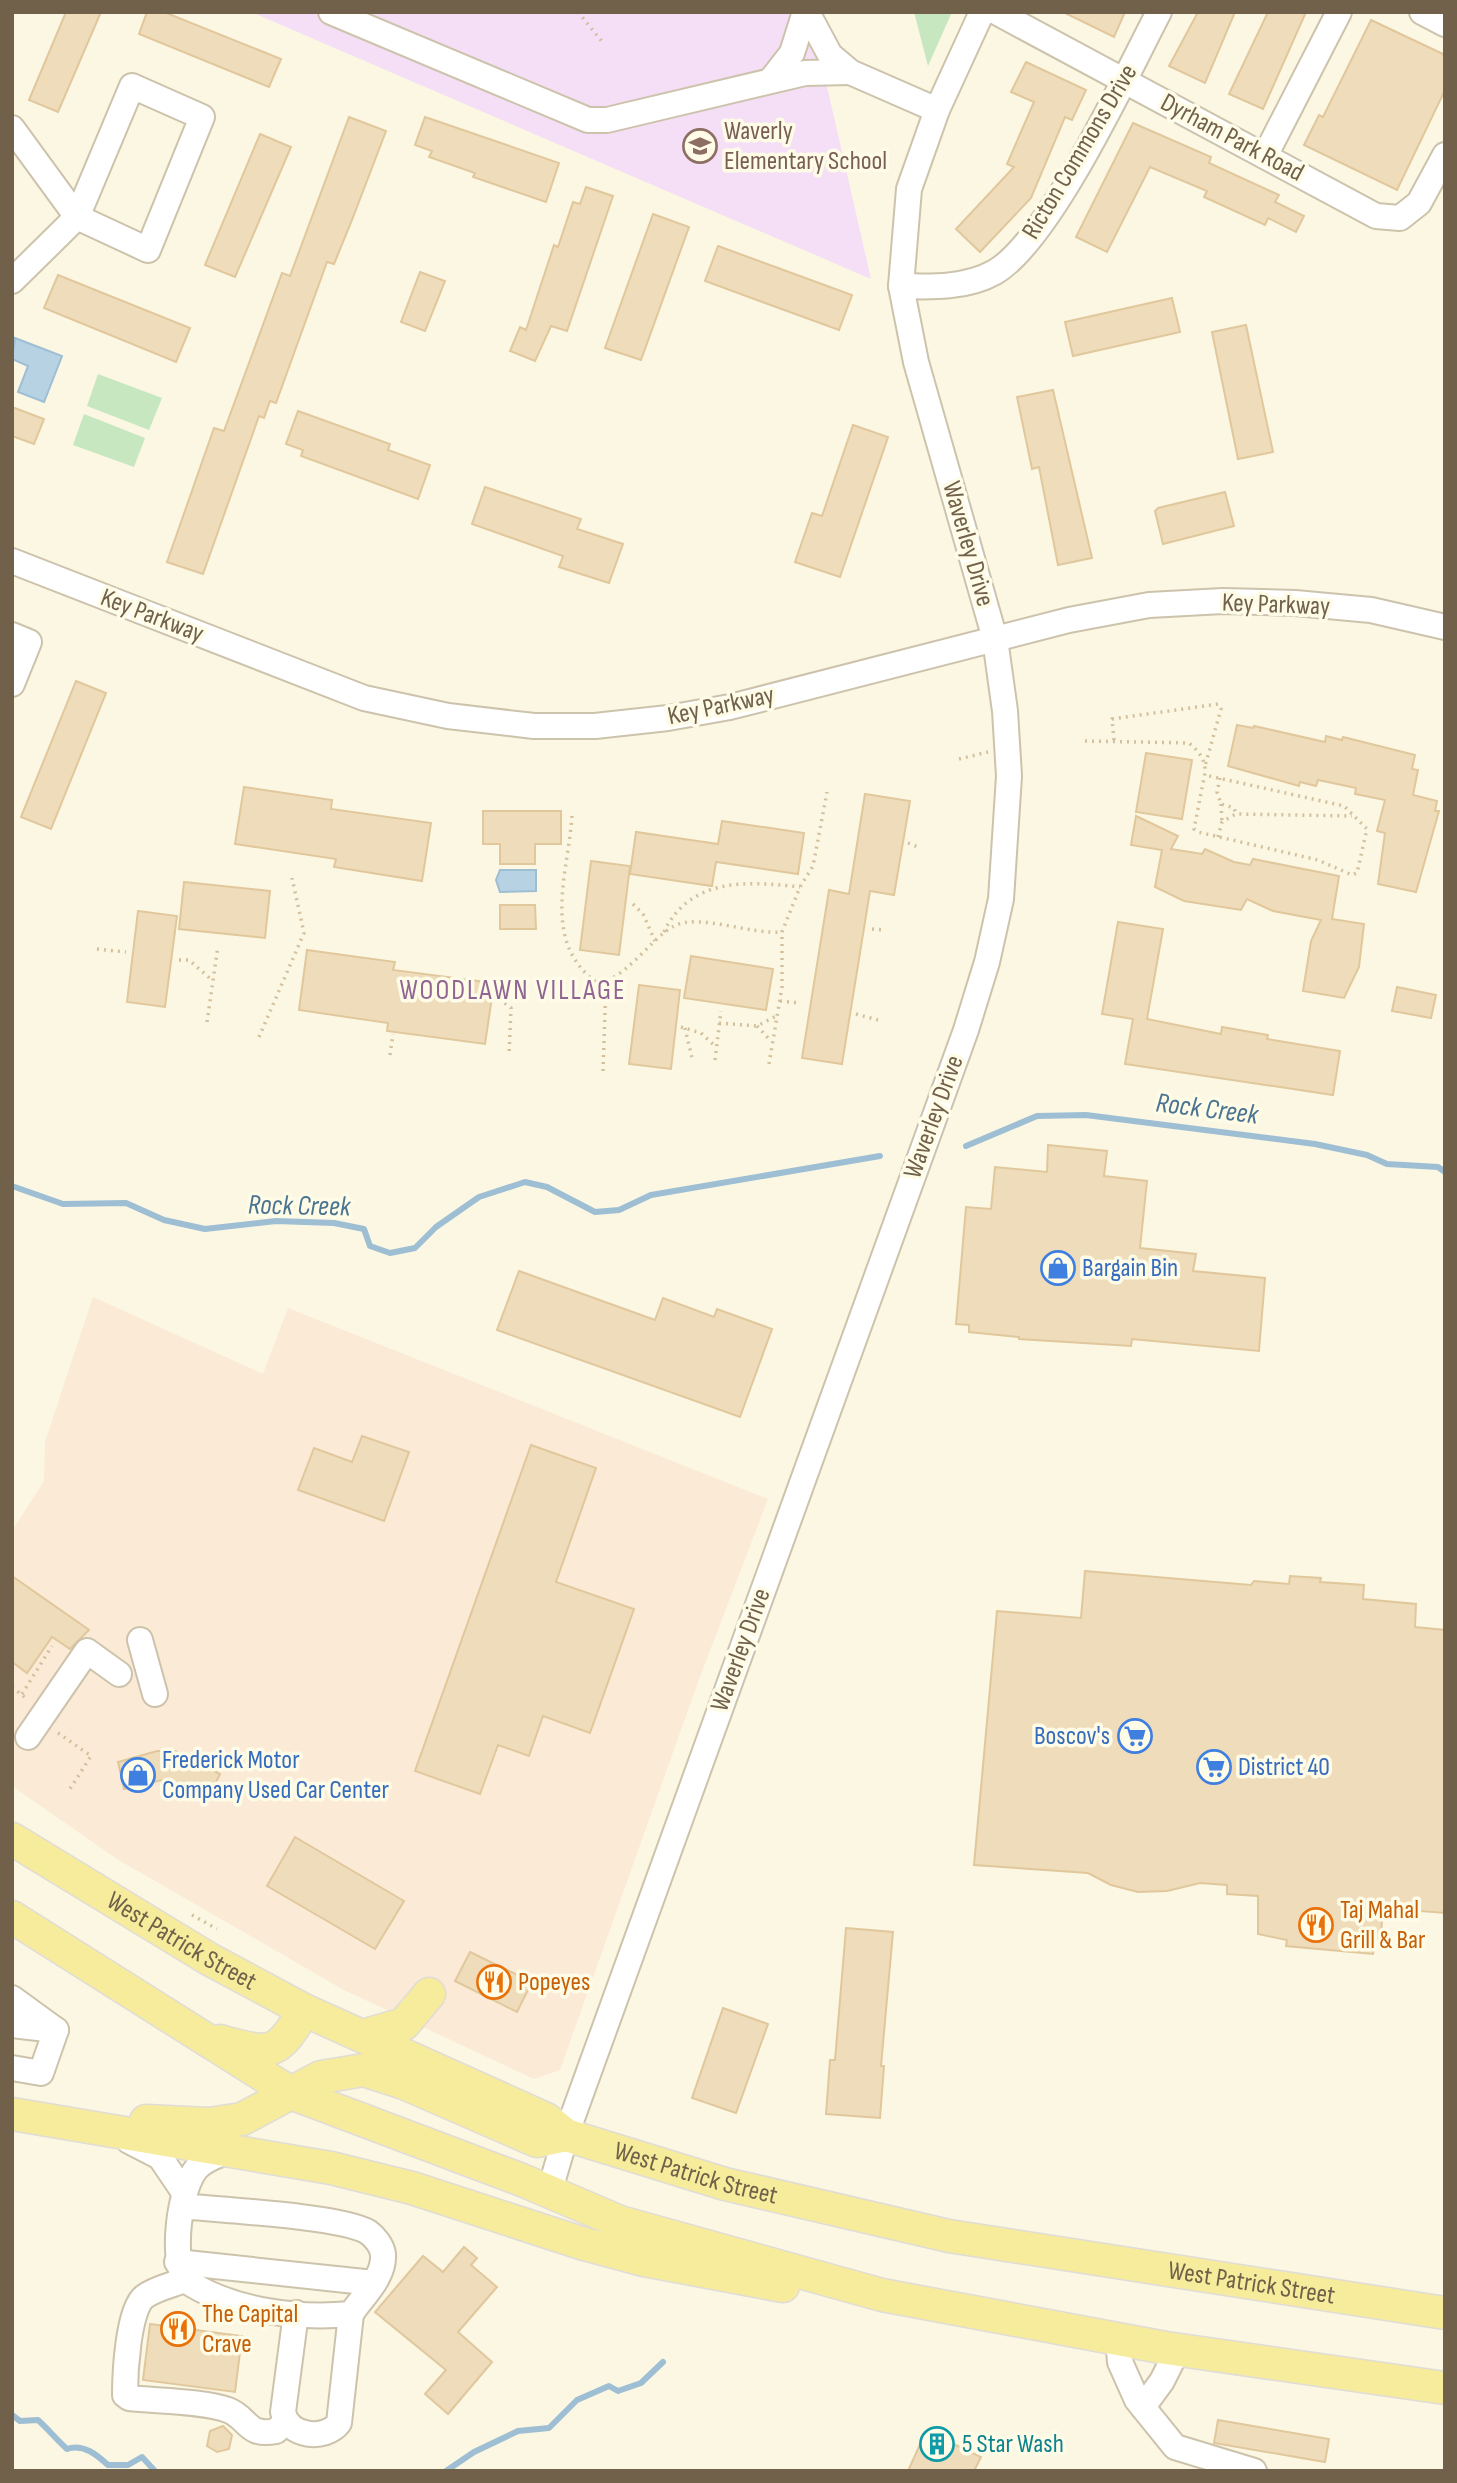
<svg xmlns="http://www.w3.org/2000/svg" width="1457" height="2483" viewBox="0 0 1457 2483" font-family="'Sofia Sans Condensed',sans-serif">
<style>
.commercial{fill:#fbead6}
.education{fill:#f4dff7}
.green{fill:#c7e7c1}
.water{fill:#b7d2e3;stroke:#9ebed4;stroke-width:2}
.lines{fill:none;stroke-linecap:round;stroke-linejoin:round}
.stream{stroke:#9ebed4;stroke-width:6}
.building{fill:#efdcbb;stroke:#e1c79c;stroke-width:2}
.minor-casing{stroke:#cdc3ac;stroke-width:28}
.major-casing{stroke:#e0dcd7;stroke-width:35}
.path{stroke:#d3c09e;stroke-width:3.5;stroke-dasharray:2 5;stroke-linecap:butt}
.minor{stroke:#fff;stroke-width:24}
.major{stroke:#f7ec9c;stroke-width:32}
.labels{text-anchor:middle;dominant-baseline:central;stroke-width:7;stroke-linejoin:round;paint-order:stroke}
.education-label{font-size:26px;fill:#785e54;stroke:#fefbe7;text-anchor:start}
.street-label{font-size:26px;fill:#71614a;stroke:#fefbe7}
.shop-label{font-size:26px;fill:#366cbe;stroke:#fefbe7;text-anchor:start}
.food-label{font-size:26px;fill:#c56008;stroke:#fefbe7;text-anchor:start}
.culture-label{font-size:26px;fill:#0d838f;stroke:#fefbe7;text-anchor:start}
.neighbourhood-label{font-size:28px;letter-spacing:2px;fill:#906594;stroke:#fefbe7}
.water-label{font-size:28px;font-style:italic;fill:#4b7491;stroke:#fefbe7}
</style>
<rect width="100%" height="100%" fill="#fbf7e2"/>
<path class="commercial" d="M 93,1297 L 263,1374 L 288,1308 L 768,1499 L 698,1682 L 560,2070 L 534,2079 L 344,1990 L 117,1859 L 12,1786 L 12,1531 L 44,1481 L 45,1442 Z"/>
<path class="education" d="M 251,12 L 810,12 L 871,279 Z"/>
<g class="green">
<path d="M 914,12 L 952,12 L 928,66 Z"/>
<path d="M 98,374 L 162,398 L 149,430 L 87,406 Z"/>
<path d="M 84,414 L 145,438 L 134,467 L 73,445 Z"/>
</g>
<g class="water">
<path d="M 15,338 L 62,356 L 44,402 L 18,392 L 28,366 L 12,359 Z"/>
<path d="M 500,870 L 536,870 L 536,891 L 500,892 L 496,880 Z"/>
</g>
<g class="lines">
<g class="stream">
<path d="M 966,1146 L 1037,1116 L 1086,1115 L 1315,1144 L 1367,1155 L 1387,1164 L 1438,1167 L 1445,1172"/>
<path d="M 12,1186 L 63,1204 L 126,1203 L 164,1220 L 205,1229 L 276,1221 L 334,1223 L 364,1229 L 370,1246 L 390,1253 L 415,1248 L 436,1227 L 479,1197 L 525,1182 L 547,1187 L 595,1212 L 619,1210 L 651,1195 L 880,1156"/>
<path d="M 12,2415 L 20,2421 L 38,2420 C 49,2430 56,2439 67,2449 C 83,2443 97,2455 108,2465 L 128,2465 L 142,2457 L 155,2471"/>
<path d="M 446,2471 L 474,2452 L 518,2431 L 549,2428 L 577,2400 L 609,2386 L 618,2391 L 641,2383 L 663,2362"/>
</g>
</g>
<g class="building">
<path d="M 66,12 L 101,12 L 58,112 L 29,100 Z"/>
<path d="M 147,12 L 164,12 L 281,59 L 269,87 L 139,34 Z"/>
<path d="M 1063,12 L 1125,12 L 1114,37 Z"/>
<path d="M 1198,12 L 1235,12 L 1205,83 L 1169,66 Z"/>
<path d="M 1268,12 L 1306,12 L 1263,109 L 1229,94 Z"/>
<path d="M 1371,20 L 1445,55 L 1445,90 L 1397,190 L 1304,145 L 1319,115 L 1323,117 Z"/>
<path d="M 1026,62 L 1086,90 L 1072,120 L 1065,117 L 1031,198 L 980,252 L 956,229 L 1014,167 L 1007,164 L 1034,102 L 1011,92 Z"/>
<path d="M 349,117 L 386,131 L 352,220 L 334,264 L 327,262 L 276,403 L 270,401 L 264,418 L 259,416 L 203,574 L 167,562 L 214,428 L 224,431 L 282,273 L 290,276 Z"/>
<path d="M 425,117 L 559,163 L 546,202 L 473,177 L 475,173 L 429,157 L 432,151 L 415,145 Z"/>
<path d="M 1133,123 L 1211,157 L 1209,163 L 1279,195 L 1275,202 L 1304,216 L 1296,232 L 1268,218 L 1265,225 L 1204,197 L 1207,191 L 1150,167 L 1107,252 L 1076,237 Z"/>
<path d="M 260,134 L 291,147 L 235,277 L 205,265 Z"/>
<path d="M 586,187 L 613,196 L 567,331 L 551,326 L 535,361 L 510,351 L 520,327 L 526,330 L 554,245 L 558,247 L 573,202 L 580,204 Z"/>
<path d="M 653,214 L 689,227 L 641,360 L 605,348 Z"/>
<path d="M 718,246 L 852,295 L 839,330 L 705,281 Z"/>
<path d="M 420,272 L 445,281 L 425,331 L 401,322 Z"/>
<path d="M 58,275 L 190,328 L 176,362 L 44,308 Z"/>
<path d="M 1172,298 L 1180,332 L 1073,356 L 1065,322 Z"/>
<path d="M 1246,325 L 1273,452 L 1238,459 L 1212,332 Z"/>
<path d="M 1053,390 L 1092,558 L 1058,565 L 1039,467 L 1032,469 L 1017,397 Z"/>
<path d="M 12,407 L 44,419 L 34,444 L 12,436 Z"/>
<path d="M 298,411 L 390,444 L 388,450 L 430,465 L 418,499 L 301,456 L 303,450 L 286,444 Z"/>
<path d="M 853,425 L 888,437 L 840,577 L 795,562 L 812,513 L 822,516 Z"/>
<path d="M 485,487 L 581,519 L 577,529 L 623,544 L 609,583 L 559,567 L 563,556 L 472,524 Z"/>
<path d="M 1225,492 L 1234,526 L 1163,544 L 1155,511 L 1158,508 Z"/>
<path d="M 76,681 L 106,693 L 51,829 L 21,817 Z"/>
<path d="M 1237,725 L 1253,728 L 1254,726 L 1325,742 L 1326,736 L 1342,740 L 1343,737 L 1415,755 L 1412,769 L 1418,770 L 1413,795 L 1437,801 L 1435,811 L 1439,811 L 1416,892 L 1378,884 L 1385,833 L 1377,831 L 1385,800 L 1355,794 L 1356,788 L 1318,780 L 1316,786 L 1300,782 L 1299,786 L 1228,766 Z"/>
<path d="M 1146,753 L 1192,760 L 1182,819 L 1136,812 Z"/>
<path d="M 244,787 L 332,800 L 331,809 L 431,823 L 422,881 L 334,867 L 336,859 L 235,844 Z"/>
<path d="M 865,794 L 910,801 L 894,895 L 870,891 L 842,1064 L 802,1058 L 829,890 L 849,894 Z"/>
<path d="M 483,811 L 561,811 L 561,844 L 535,844 L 535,864 L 500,864 L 500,844 L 483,844 Z"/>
<path d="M 1136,816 L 1178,836 L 1171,849 L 1202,854 L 1205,849 L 1234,862 L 1250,865 L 1253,859 L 1339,876 L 1332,919 L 1364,924 L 1359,967 L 1344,998 L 1303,991 L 1311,941 L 1321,920 L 1273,911 L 1247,899 L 1241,910 L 1184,901 L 1155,887 L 1162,850 L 1131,845 Z"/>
<path d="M 722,821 L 804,833 L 798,874 L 716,862 L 712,886 L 630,874 L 636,832 L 718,844 Z"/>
<path d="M 591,861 L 630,866 L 619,955 L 580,950 Z"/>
<path d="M 184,882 L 270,891 L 265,938 L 179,929 Z"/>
<path d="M 500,905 L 535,905 L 536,929 L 500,929 Z"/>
<path d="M 138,911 L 177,916 L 165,1007 L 127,1002 Z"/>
<path d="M 1118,922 L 1163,929 L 1147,1019 L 1221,1034 L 1222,1027 L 1268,1035 L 1267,1039 L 1340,1051 L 1333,1095 L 1125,1064 L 1133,1019 L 1102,1014 Z"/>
<path d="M 307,950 L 395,962 L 393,970 L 494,983 L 485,1044 L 387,1031 L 388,1023 L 299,1010 Z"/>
<path d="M 691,956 L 773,969 L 766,1010 L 684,998 Z"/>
<path d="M 639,985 L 680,990 L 671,1069 L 629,1064 Z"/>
<path d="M 1397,987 L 1436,995 L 1431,1018 L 1392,1011 Z"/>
<path d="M 1048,1145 L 1107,1151 L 1104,1176 L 1147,1181 L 1140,1248 L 1196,1254 L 1193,1271 L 1265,1278 L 1259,1351 L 1132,1339 L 1131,1346 L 1019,1339 L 1019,1337 L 969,1332 L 969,1325 L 956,1324 L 966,1207 L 991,1209 L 995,1167 L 1047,1172 Z"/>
<path d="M 519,1271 L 655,1320 L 663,1298 L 714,1317 L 717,1309 L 772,1329 L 740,1417 L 497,1330 Z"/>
<path d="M 362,1436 L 409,1452 L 384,1521 L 298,1490 L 314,1448 L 352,1462 Z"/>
<path d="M 531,1445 L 596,1468 L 556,1582 L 634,1609 L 590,1733 L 543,1716 L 529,1756 L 498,1745 L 480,1794 L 415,1771 Z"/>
<path d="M 1085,1571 L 1251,1585 L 1254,1581 L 1289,1584 L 1290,1576 L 1321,1578 L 1320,1582 L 1364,1585 L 1363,1599 L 1416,1604 L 1415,1627 L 1445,1630 L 1445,1913 L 1383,1908 L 1380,1946 L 1374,1946 L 1373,1954 L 1318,1949 L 1286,1946 L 1287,1940 L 1258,1934 L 1258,1896 L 1227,1894 L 1227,1885 L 1200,1883 L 1167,1891 L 1138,1892 L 1111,1885 L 1088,1873 L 974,1865 L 997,1611 L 1081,1618 Z"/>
<path d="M 12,1576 L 89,1630 L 70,1649 L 52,1637 L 27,1673 L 12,1662 Z"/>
<path d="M 157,1751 L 175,1751 L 220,1774 L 207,1801 L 162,1780 L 124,1789 L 118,1762 Z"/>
<path d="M 295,1837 L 404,1901 L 375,1949 L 267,1886 Z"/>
<path d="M 846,1928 L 893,1932 L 881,2066 L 884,2066 L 880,2118 L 826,2114 L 830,2060 L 835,2060 Z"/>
<path d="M 470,1952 L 532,1982 L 517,2012 L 455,1981 Z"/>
<path d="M 723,2008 L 768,2024 L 736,2113 L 692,2098 Z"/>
<path d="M 464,2247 L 477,2258 L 471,2265 L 497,2287 L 458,2332 L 492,2362 L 448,2414 L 425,2394 L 446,2370 L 375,2312 L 423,2256 L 443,2272 Z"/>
<path d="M 150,2324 L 242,2336 L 235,2392 L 143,2380 Z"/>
<path d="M 1218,2420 L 1329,2439 L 1325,2462 L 1214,2443 Z"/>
<path d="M 223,2426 L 232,2435 L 229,2449 L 217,2452 L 207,2446 L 210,2431 Z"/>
<path d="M 926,2431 L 981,2457 L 974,2471 L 908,2471 Z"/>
</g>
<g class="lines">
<g class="minor-casing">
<g id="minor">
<path d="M 331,12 L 588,120 L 607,120 L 805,73 L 850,72"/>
<path d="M 807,12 L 830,55 L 850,72 L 937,110"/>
<path d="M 996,12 L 1376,216 L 1400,218 L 1419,203 L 1445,155"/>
<path d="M 1422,12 L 1445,24"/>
<path d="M 771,80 L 792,53 L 805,12"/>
<path d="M 132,86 L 202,117 L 148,250 L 77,217 Z"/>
<path d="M 12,128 L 77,217 L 12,281"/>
<path d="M 1265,156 L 1339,12"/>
<path d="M 901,286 C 932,287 967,288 995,272 C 1050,240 1127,73 1159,12"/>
<path d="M 12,561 L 364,698 L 448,716 L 534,726 L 595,726 L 668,718 L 730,707 L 1069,620 L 1149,605 L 1223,601 L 1295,603 L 1371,610 L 1445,627"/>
<path d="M 12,635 L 29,642 L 12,684"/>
<path d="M 140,1640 L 155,1694"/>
<path d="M 28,1737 L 87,1651 L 119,1674"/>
<path d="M 12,1998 L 56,2030"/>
<path d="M 12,2025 L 55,2030"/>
<path d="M 12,2068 L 41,2073 L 56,2030"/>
<path d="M 129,2141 L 160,2157 L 183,2191"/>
<path d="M 549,2193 L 566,2135 L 966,1030 L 987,962 L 1001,899 L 1009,776 L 1005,711 L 995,639 L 916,362 L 901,286 L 909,189 L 937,110 L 982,12"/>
<path d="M 182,2206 C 219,2210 342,2216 368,2232 C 375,2237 382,2246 383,2254 C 385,2277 362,2297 351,2314 C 296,2319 231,2311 185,2280 C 171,2258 179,2188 197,2168 C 204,2160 216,2156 226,2152"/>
<path d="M 177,2262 L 374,2283"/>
<path d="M 185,2280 C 172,2285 154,2289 144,2297 C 128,2310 125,2374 125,2395 L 129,2398 C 155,2401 205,2401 228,2410 C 249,2418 246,2437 276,2431 L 285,2422"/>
<path d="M 296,2313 L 283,2412 C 288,2437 325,2441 339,2423 L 351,2314"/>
<path d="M 1118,2339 L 1120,2362 L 1137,2400 L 1175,2447 L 1254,2471"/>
<path d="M 1143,2407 L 1162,2381 L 1178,2349"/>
</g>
</g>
<g class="major-casing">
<g id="major">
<path id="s1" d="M 12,1839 L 209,1959 L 304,2010 L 546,2119 L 566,2135 L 725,2184 L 949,2236 L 1445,2313"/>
<path d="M 12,1917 L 291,2093 L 522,2180 L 620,2222 L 882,2295 L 1166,2348 L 1445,2388"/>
<path d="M 362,2036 L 404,2024 L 429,1994"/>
<path d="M 220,2041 C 271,2055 277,2057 304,2010"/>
<path d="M 12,2114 L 331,2168 L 412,2188 L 581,2243 L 644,2260 L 783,2286"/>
<path d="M 146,2121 L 209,2124 L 242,2119 L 321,2077 L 364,2070 L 404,2083 L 537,2141 L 566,2135"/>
</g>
</g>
<g class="path">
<path d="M 578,12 L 604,44"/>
<path d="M 1114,740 L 1112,719 L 1218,704 L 1221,709 L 1205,766"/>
<path d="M 1085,741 L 1189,743 C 1200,752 1208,763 1204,778 L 1194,829 L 1198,832 L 1318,860 L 1352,875 L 1357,873 L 1367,829 L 1344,806 L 1205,775"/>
<path d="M 959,759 L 988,752"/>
<path d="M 1220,778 L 1217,792 L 1221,804 L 1234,808 L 1236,814"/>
<path d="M 1221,804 L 1222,822"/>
<path d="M 572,816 C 568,874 541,941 596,982 C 621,985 651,938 674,926 C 699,913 752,935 782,932"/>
<path d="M 1218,837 L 1222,822 L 1236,814 L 1352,816"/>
<path d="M 908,843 L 918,847"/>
<path d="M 633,904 L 643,914 L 655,941"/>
<path d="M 872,929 L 886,930"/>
<path d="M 664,932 C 690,877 748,881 800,887"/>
<path d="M 97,949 L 126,952"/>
<path d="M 179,960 L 189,960 L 213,981"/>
<path d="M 499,999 L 511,1008 L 509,1055"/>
<path d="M 780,1001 L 800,1003"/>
<path d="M 856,1014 L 878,1020"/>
<path d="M 207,1022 L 218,946"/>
<path d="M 719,1023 L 757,1026 L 778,1015"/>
<path d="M 757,1026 L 770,1040"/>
<path d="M 681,1027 L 701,1033 L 715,1046"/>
<path d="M 685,1028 L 692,1058"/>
<path d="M 259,1037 L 304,933 L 292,878"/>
<path d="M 390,1055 L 393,1034"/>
<path d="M 715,1060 L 721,1011"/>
<path d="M 769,1064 L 782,987 L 782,932 L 800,887 L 813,866 L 827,792"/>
<path d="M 603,1071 L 606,982"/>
<path d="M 12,1687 L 27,1699"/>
<path d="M 22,1694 L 52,1646"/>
<path d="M 58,1733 L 91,1756 L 68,1792"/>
<path d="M 192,1915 L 217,1929"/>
</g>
<use href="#minor" class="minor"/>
<use href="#major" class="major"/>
</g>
<defs>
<g id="school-ring" transform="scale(1.75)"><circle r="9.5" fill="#fefbe7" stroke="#8d6e63" stroke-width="1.5"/><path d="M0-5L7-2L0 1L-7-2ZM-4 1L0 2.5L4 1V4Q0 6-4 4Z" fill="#8d6e63"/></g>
<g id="shop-ring" transform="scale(1.75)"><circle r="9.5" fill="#fefbe7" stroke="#3f7fe0" stroke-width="1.5"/><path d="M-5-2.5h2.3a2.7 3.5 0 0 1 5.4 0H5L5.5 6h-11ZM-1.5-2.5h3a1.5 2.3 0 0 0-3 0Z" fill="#3f7fe0"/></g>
<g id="supermarket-ring" transform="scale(1.75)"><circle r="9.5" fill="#fefbe7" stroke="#3f7fe0" stroke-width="1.5"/><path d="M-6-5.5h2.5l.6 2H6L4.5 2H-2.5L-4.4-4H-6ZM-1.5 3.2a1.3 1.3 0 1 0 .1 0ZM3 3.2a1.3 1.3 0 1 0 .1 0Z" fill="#3f7fe0"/></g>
<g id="restaurant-ring" transform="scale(1.75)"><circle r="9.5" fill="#fefbe7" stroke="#e8710a" stroke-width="1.5"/><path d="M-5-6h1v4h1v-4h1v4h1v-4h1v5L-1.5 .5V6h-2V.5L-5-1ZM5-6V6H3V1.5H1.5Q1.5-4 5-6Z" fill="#e8710a"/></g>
<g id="building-ring" transform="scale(1.75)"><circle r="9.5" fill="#fefbe7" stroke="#0f9aa8" stroke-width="1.5"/><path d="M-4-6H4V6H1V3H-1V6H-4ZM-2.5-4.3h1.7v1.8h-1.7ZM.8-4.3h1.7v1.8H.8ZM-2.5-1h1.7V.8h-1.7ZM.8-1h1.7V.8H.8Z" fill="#0f9aa8"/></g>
</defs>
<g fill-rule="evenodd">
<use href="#school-ring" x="700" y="146"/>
<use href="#shop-ring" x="1058" y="1268"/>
<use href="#supermarket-ring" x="1135" y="1736"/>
<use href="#supermarket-ring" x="1214" y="1767"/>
<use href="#shop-ring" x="138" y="1775"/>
<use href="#restaurant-ring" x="1316" y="1925"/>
<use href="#restaurant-ring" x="494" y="1982"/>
<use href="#restaurant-ring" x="178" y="2329"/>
<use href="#building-ring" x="937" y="2444"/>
</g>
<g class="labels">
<g class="education-label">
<text x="724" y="131">Waverly<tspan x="724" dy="30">Elementary School</tspan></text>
</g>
<g class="street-label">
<text transform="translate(1232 138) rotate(28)">Dyrham Park Road</text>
<text transform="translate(1080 152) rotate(-59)">Ricton Commons Drive</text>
<text transform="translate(968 544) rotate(74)">Waverley Drive</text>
<text transform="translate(1276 605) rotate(2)">Key Parkway</text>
<text transform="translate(152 616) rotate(21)">Key Parkway</text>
<text transform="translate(721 706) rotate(-12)">Key Parkway</text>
<text transform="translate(934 1117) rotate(-70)">Waverley Drive</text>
<text transform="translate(741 1650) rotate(-70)">Waverley Drive</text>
<text stroke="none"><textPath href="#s1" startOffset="198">West Patrick Street</textPath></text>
<text stroke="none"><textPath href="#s1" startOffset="765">West Patrick Street</textPath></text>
<text stroke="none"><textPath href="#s1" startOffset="1332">West Patrick Street</textPath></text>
</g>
<g class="shop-label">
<text x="1082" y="1268">Bargain Bin</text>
<text x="1110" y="1736" text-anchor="end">Boscov's</text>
<text x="162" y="1760">Frederick Motor<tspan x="162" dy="30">Company Used Car Center</tspan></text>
<text x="1238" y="1767">District 40</text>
</g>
<g class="food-label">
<text x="1340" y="1910">Taj Mahal<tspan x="1340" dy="30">Grill &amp; Bar</tspan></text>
<text x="518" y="1982">Popeyes</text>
<text x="202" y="2314">The Capital<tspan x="202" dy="30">Crave</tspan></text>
</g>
<g class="culture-label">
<text x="962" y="2444">5 Star Wash</text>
</g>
<g class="neighbourhood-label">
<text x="513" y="990">WOODLAWN VILLAGE</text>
</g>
<g class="water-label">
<text transform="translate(1207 1109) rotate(7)">Rock Creek</text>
<text transform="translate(299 1206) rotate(1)">Rock Creek</text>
</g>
</g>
<rect width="1457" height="2483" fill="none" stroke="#71614a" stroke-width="28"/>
</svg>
